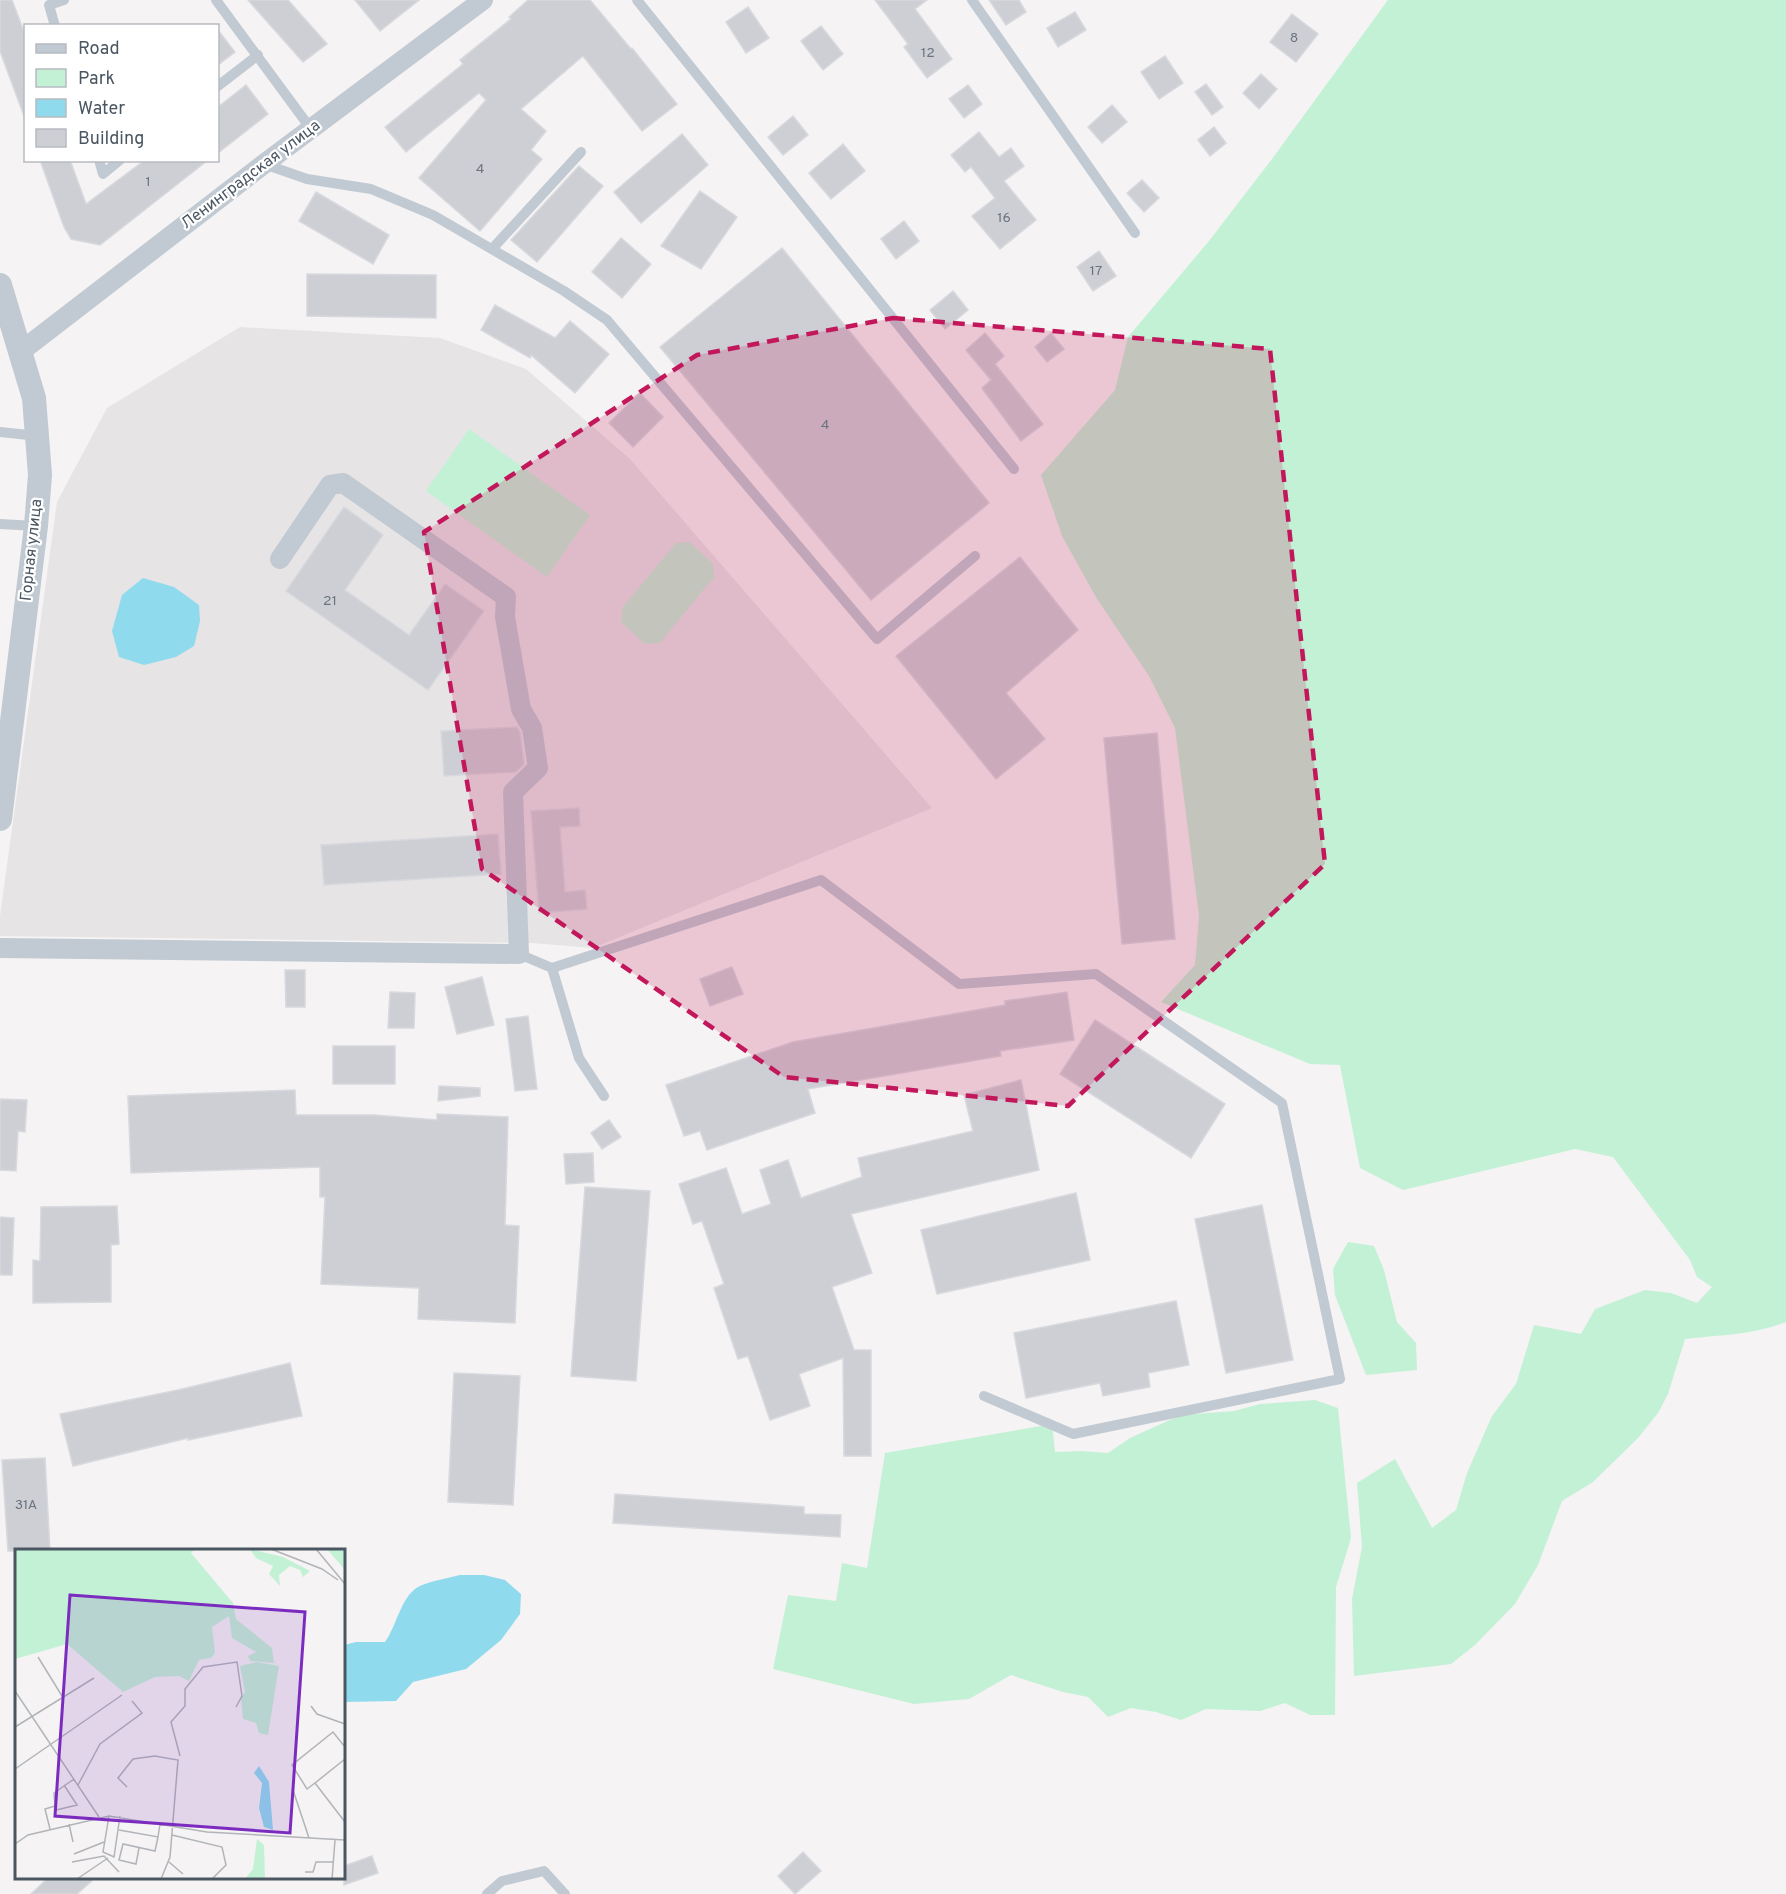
<svg xmlns="http://www.w3.org/2000/svg" width="1786" height="1894" viewBox="0 0 1786 1894" font-family="Overpass,sans-serif">
<style>
.education{fill:#e6e4e5}
.green{fill:#c3f1d5}
.water{fill:#90daee}
.building{fill:#cdcfd5;stroke:#d7d9de;stroke-width:1.5}
.lines{fill:none;stroke-linecap:round;stroke-linejoin:round}
.service{stroke:#c1cad2;stroke-width:10}
.minor{stroke:#c1cad2;stroke-width:20}
.tertiary{stroke:#c1cad2;stroke-width:24}
.marked{fill:#c2185b;fill-opacity:0.2;stroke:#c2185b;stroke-width:4.5;stroke-dasharray:12 8;stroke-linejoin:round}
.labels{text-anchor:middle;dominant-baseline:central;stroke-width:4.5;stroke-linejoin:round;paint-order:stroke}
.number-label{font-size:14px;fill:#6b747e}
.street-label{font-size:16px;fill:#4a5661;stroke:#fff}
.inset-road{fill:none;stroke:#b1b4b9;stroke-width:1.5}
.view{fill:#7b2cbf;fill-opacity:0.15;stroke:#7b2cbf;stroke-width:3}
.inset-edge{fill:none;stroke:#4a5661;stroke-width:3}
</style>
<rect width="100%" height="100%" fill="#f5f3f3"/>
<path class="education" d="M 240,327 L 440,338 L 526,369 L 630,459 L 932,808 L 593,948 L 532,943 L 0,936 L 0,916 L 57,502 L 107,408 Z"/>
<g class="green">
<path d="M 1388,0 L 1786,0 L 1786,1322 C 1754,1335 1719,1335 1685,1339 L 1668,1394 L 1658,1413 L 1638,1438 L 1593,1482 L 1562,1501 L 1538,1565 L 1515,1604 L 1475,1645 L 1451,1664 L 1354,1676 L 1352,1599 L 1362,1547 L 1357,1483 L 1395,1459 L 1432,1528 L 1456,1510 L 1467,1473 L 1492,1416 L 1516,1384 L 1534,1325 L 1581,1334 L 1595,1309 L 1645,1290 L 1671,1293 L 1697,1303 L 1712,1287 L 1697,1277 L 1690,1260 L 1613,1157 L 1575,1149 L 1403,1190 L 1360,1168 L 1340,1065 L 1310,1064 L 1161,1002 L 1195,965 L 1199,916 L 1175,728 L 1149,676 L 1097,599 L 1062,536 L 1041,475 L 1115,390 L 1128,337 L 1209,241 L 1272,159 Z"/>
<path d="M 469,429 L 590,515 L 547,577 L 426,491 Z"/>
<path d="M 689,542 L 713,564 L 714,577 L 660,643 L 645,644 L 621,622 L 622,608 L 676,543 Z"/>
<path d="M 1348,1242 L 1374,1246 L 1384,1270 L 1397,1322 L 1416,1343 L 1417,1370 L 1366,1375 L 1335,1295 L 1333,1269 Z"/>
<path d="M 1315,1400 L 1338,1408 L 1351,1538 L 1336,1587 L 1335,1715 L 1310,1715 L 1285,1703 L 1260,1711 L 1206,1709 L 1181,1720 L 1156,1712 L 1131,1708 L 1108,1717 L 1088,1697 L 1063,1692 L 1011,1675 L 969,1699 L 914,1704 L 773,1669 L 788,1595 L 836,1601 L 842,1563 L 867,1568 L 885,1453 L 1052,1424 L 1055,1452 L 1081,1451 L 1108,1453 L 1130,1438 L 1181,1415 L 1234,1411 L 1260,1404 Z"/>
</g>
<g class="water">
<path d="M 143,578 L 174,587 L 199,605 L 200,621 L 194,646 L 176,657 L 144,665 L 119,657 L 112,631 L 122,595 Z"/>
<path d="M 460,1575 L 484,1575 L 505,1580 L 521,1594 L 520,1614 L 501,1640 L 466,1669 L 413,1682 L 396,1701 L 344,1702 L 344,1645 L 356,1642 L 385,1642 C 396,1627 400,1601 415,1589 C 424,1582 449,1578 460,1575 Z"/>
</g>
<g class="building">
<path d="M 0,0 L 12,0 L 26,37 L 26,116 L 24,116 L 0,51 Z"/>
<path d="M 248,0 L 288,0 L 327,44 L 303,62 Z"/>
<path d="M 355,0 L 419,0 L 380,31 Z"/>
<path d="M 528,0 L 590,0 L 631,49 L 632,48 L 677,104 L 642,131 L 583,56 L 521,109 L 546,131 L 531,150 L 542,159 L 480,231 L 419,178 L 486,100 L 479,93 L 406,152 L 385,127 L 463,64 L 460,60 L 511,19 L 509,17 Z"/>
<path d="M 875,0 L 927,0 L 915,9 L 952,59 L 927,78 L 904,47 L 908,44 Z"/>
<path d="M 989,0 L 1019,0 L 1026,12 L 1006,25 Z"/>
<path d="M 748,7 L 769,38 L 746,53 L 726,22 Z"/>
<path d="M 1075,12 L 1086,30 L 1058,47 L 1047,28 Z"/>
<path d="M 1292,14 L 1318,34 L 1296,62 L 1270,42 Z"/>
<path d="M 821,26 L 843,54 L 823,70 L 801,41 Z"/>
<path d="M 218,30 L 235,52 L 218,65 Z"/>
<path d="M 1165,56 L 1183,83 L 1159,99 L 1141,72 Z"/>
<path d="M 1261,74 L 1277,89 L 1259,109 L 1243,93 Z"/>
<path d="M 1206,84 L 1223,107 L 1212,115 L 1195,92 Z"/>
<path d="M 246,85 L 268,114 L 218,153 L 218,107 Z"/>
<path d="M 968,85 L 982,104 L 964,118 L 949,99 Z"/>
<path d="M 1112,105 L 1127,122 L 1102,143 L 1088,127 Z"/>
<path d="M 793,116 L 808,135 L 783,155 L 768,137 Z"/>
<path d="M 1214,127 L 1226,143 L 1210,156 L 1198,140 Z"/>
<path d="M 979,132 L 999,157 L 1011,148 L 1024,166 L 1004,181 L 1036,220 L 1000,249 L 972,216 L 995,198 L 971,167 L 965,172 L 951,155 Z"/>
<path d="M 682,134 L 708,165 L 641,223 L 614,192 Z"/>
<path d="M 843,144 L 865,171 L 831,199 L 809,173 Z"/>
<path d="M 40,160 L 70,160 L 86,204 L 145,160 L 208,160 L 100,245 L 71,239 L 64,227 Z"/>
<path d="M 579,166 L 603,186 L 537,262 L 511,240 Z"/>
<path d="M 1142,180 L 1159,198 L 1144,212 L 1127,193 Z"/>
<path d="M 700,191 L 737,217 L 701,269 L 661,246 Z"/>
<path d="M 316,192 L 389,235 L 373,264 L 299,221 Z"/>
<path d="M 904,221 L 919,241 L 896,259 L 881,239 Z"/>
<path d="M 621,238 L 651,264 L 622,298 L 592,272 Z"/>
<path d="M 782,248 L 989,503 L 871,600 L 660,347 Z"/>
<path d="M 1099,251 L 1116,276 L 1093,291 L 1077,267 Z"/>
<path d="M 307,274 L 436,275 L 436,318 L 307,316 Z"/>
<path d="M 953,291 L 968,310 L 945,329 L 930,310 Z"/>
<path d="M 495,305 L 555,338 L 570,321 L 609,354 L 575,393 L 531,355 L 530,358 L 481,330 Z"/>
<path d="M 985,333 L 1004,356 L 995,364 L 1043,424 L 1021,441 L 982,388 L 991,380 L 966,350 Z"/>
<path d="M 1051,333 L 1064,349 L 1047,362 L 1035,347 Z"/>
<path d="M 640,393 L 663,417 L 633,447 L 609,423 Z"/>
<path d="M 344,507 L 383,535 L 345,590 L 409,635 L 445,584 L 484,611 L 428,690 L 286,591 Z"/>
<path d="M 1020,557 L 1078,630 L 1006,693 L 1045,739 L 996,779 L 896,656 Z"/>
<path d="M 517,727 L 520,732 L 524,764 L 516,772 L 444,776 L 441,731 Z"/>
<path d="M 1157,733 L 1175,939 L 1122,944 L 1104,738 Z"/>
<path d="M 579,808 L 580,826 L 560,827 L 565,892 L 585,890 L 587,909 L 539,913 L 531,811 Z"/>
<path d="M 498,834 L 501,874 L 324,885 L 321,845 Z"/>
<path d="M 732,967 L 743,994 L 710,1006 L 700,979 Z"/>
<path d="M 285,970 L 305,970 L 305,1007 L 286,1007 Z"/>
<path d="M 482,977 L 494,1025 L 457,1034 L 445,987 Z"/>
<path d="M 390,992 L 415,993 L 414,1028 L 388,1028 Z"/>
<path d="M 1067,992 L 1074,1040 L 1000,1051 L 1001,1056 L 808,1089 L 815,1113 L 707,1150 L 700,1131 L 684,1136 L 666,1085 L 793,1042 L 1005,1005 L 1005,1001 Z"/>
<path d="M 528,1016 L 537,1089 L 515,1091 L 506,1019 Z"/>
<path d="M 1095,1020 L 1225,1104 L 1191,1158 L 1060,1074 Z"/>
<rect x="333" y="1046" width="62" height="38"/>
<path d="M 1021,1080 L 1039,1170 L 851,1214 L 872,1273 L 832,1287 L 854,1350 L 871,1350 L 871,1456 L 844,1456 L 843,1358 L 799,1374 L 810,1406 L 770,1420 L 748,1356 L 738,1359 L 714,1288 L 724,1284 L 702,1221 L 693,1224 L 679,1184 L 726,1168 L 742,1214 L 771,1204 L 760,1170 L 788,1160 L 801,1198 L 862,1177 L 858,1158 L 973,1131 L 964,1095 Z"/>
<path d="M 439,1086 L 480,1088 L 480,1096 L 438,1101 Z"/>
<path d="M 295,1090 L 296,1115 L 374,1115 L 437,1120 L 437,1114 L 508,1117 L 505,1225 L 519,1226 L 515,1323 L 418,1319 L 419,1288 L 321,1284 L 325,1197 L 320,1197 L 320,1167 L 131,1173 L 128,1096 Z"/>
<path d="M 0,1099 L 27,1100 L 25,1132 L 18,1131 L 16,1171 L 0,1170 Z"/>
<path d="M 609,1120 L 621,1137 L 602,1149 L 591,1133 Z"/>
<path d="M 593,1153 L 594,1182 L 566,1184 L 564,1154 Z"/>
<path d="M 585,1187 L 650,1191 L 636,1381 L 571,1376 Z"/>
<path d="M 1076,1193 L 1090,1260 L 937,1294 L 921,1230 Z"/>
<path d="M 1262,1205 L 1293,1360 L 1226,1373 L 1195,1219 Z"/>
<path d="M 117,1206 L 119,1244 L 111,1245 L 111,1302 L 33,1303 L 33,1260 L 40,1261 L 41,1207 Z"/>
<path d="M 0,1217 L 14,1218 L 12,1275 L 0,1275 Z"/>
<path d="M 1176,1301 L 1189,1365 L 1148,1373 L 1150,1387 L 1103,1396 L 1100,1383 L 1026,1398 L 1014,1333 Z"/>
<path d="M 290,1363 L 302,1416 L 188,1440 L 188,1438 L 73,1466 L 60,1414 L 178,1390 Z"/>
<path d="M 454,1373 L 520,1376 L 513,1505 L 448,1502 Z"/>
<path d="M 45,1458 L 50,1551 L 8,1551 L 2,1460 Z"/>
<path d="M 615,1494 L 804,1507 L 804,1514 L 841,1515 L 840,1537 L 613,1523 Z"/>
<path d="M 803,1852 L 821,1871 L 795,1894 L 778,1876 Z"/>
<path d="M 372,1856 L 378,1873 L 344,1885 L 344,1866 Z"/>
<path d="M 48,1878 L 95,1878 L 77,1894 L 31,1894 Z"/>
</g>
<g class="lines">
<g class="service">
<path d="M 216,0 L 311,129"/>
<path d="M 637,0 L 1014,469"/>
<path d="M 972,0 L 1135,233"/>
<path d="M 55,26 L 49,5 L 64,0"/>
<path d="M 218,86 L 258,55"/>
<path d="M 99,160 L 103,174 L 120,160"/>
<path d="M 264,164 L 307,179 L 371,189 L 433,215 L 564,291 L 607,320 L 877,639 L 975,556"/>
<path d="M 493,248 L 581,152"/>
<path d="M 0,432 L 38,436"/>
<path d="M 0,524 L 36,526"/>
<path d="M 519,954 L 552,968 L 579,1058 L 604,1096"/>
<path d="M 552,968 L 821,880 L 959,984 L 1096,974 L 1282,1103 L 1340,1379 L 1073,1434 L 984,1396"/>
<path d="M 487,1894 L 502,1881 L 544,1871 L 565,1894"/>
</g>
<g class="minor">
<path d="M 20,352 L 264,164 L 483,0"/>
<path d="M 0,948 L 519,954 L 513,792 L 538,768 L 532,728 L 521,709 L 505,617 L 506,597 L 343,483 L 330,485 L 280,559"/>
</g>
<path class="tertiary" d="M 0,285 L 34,398 L 40,475 L 36,526 L 0,819"/>
</g>
<path class="marked" d="M 893,318 L 1270,349 L 1325,864 L 1068,1106 L 784,1077 L 482,869 L 424,532 L 697,355 Z"/>
<g class="labels">
<g class="number-label">
<text x="1294" y="38">8</text>
<text x="928" y="53">12</text>
<text x="480" y="169">4</text>
<text x="148" y="182">1</text>
<text x="1004" y="218">16</text>
<text x="1096" y="271">17</text>
<text x="825" y="425">4</text>
<text x="330" y="601">21</text>
<text x="26" y="1505">31А</text>
</g>
<g class="street-label">
<text transform="translate(251 175) rotate(-37)">Ленинградская улица</text>
<text transform="translate(32 550) rotate(-84)">Горная улица</text>
</g>
</g>
<g transform="translate(15 1549)">
<rect width="330" height="330" fill="#f5f3f3"/>
<path d="M 0,0 L 180,0 L 176,4 L 218,54 L 221,70 L 257,99 L 259,114 L 235,112 L 233,107 L 241,103 L 217,89 L 214,67 L 197,78 L 200,104 L 196,109 L 184,111 L 174,132 L 164,127 L 140,128 L 108,143 L 52,95 L 0,110 ZM 235,0 L 268,8 L 295,22 L 288,28 L 285,21 L 275,17 L 264,26 L 265,37 L 254,25 L 258,17 L 241,9 ZM 312,0 L 330,0 L 330,21 ZM 242,113 L 264,117 L 253,186 L 244,184 L 241,174 L 228,170 L 226,149 L 230,143 L 225,117 ZM 242,290 L 249,296 L 250,330 L 230,330 L 238,320 Z" fill="#c3f1d5"/>
<path d="M 244,217 L 254,233 L 258,281 L 249,278 L 244,259 L 247,234 L 239,224 Z" fill="#90daee"/>
<path class="inset-road" d="M 256,0 L 307,20 L 323,31M 301,0 L 330,35M 23,108 L 47,147M 0,142 L 84,268M 296,157 L 302,165 L 330,175M 0,178 L 79,129M 330,198 L 318,183 L 277,216 L 292,240 L 300,234 L 330,273M 165,207 L 156,173 L 170,157 L 170,140 L 188,118 L 222,113 L 227,147 L 221,158M 0,220 L 107,146M 300,234 L 330,210M 63,236 L 85,195 L 127,164 L 117,152M 112,238 L 103,229 L 118,210 L 140,207 L 163,211 L 155,308 L 146,330M 278,241 L 294,289M 40,257 L 41,261 L 62,256 L 49,236M 94,267 L 88,303 L 99,308 L 105,267M 54,275 L 58,293M 35,280 L 30,260 L 40,257 L 39,244 L 59,230M 104,281 L 143,288 L 145,275M 157,286 L 207,298 L 211,316 L 197,330M 0,295 L 13,286 L 94,267 L 192,283 L 330,291M 124,299 L 121,315 L 104,311 L 108,295 L 140,302 L 143,288M 59,305 L 89,293M 57,313 L 89,307 L 104,323M 154,313 L 168,325M 290,323 L 298,323 L 301,313 L 318,313M 62,330 L 93,309M 317,330 L 320,291"/>
<path class="view" d="M 55,46 L 290,63 L 275,284 L 40,267 Z"/>
<rect width="330" height="330" class="inset-edge"/>
</g>
<rect x="24" y="24" width="195" height="138" fill="#ffffff" stroke="#b7bbc0" stroke-width="1.5"/>
<rect x="36" y="44" width="30" height="9" fill="#c1cad2" stroke="#b7bbc0" stroke-width="1.5"/>
<text x="78" y="54" font-size="18" fill="#4a5661">Road</text>
<rect x="36" y="69" width="30" height="18" fill="#c3f1d5" stroke="#b7bbc0" stroke-width="1.5"/>
<text x="78" y="84" font-size="18" fill="#4a5661">Park</text>
<rect x="36" y="99" width="30" height="18" fill="#90daee" stroke="#b7bbc0" stroke-width="1.5"/>
<text x="78" y="114" font-size="18" fill="#4a5661">Water</text>
<rect x="36" y="129" width="30" height="18" fill="#cdcfd5" stroke="#b7bbc0" stroke-width="1.5"/>
<text x="78" y="144" font-size="18" fill="#4a5661">Building</text>
</svg>
